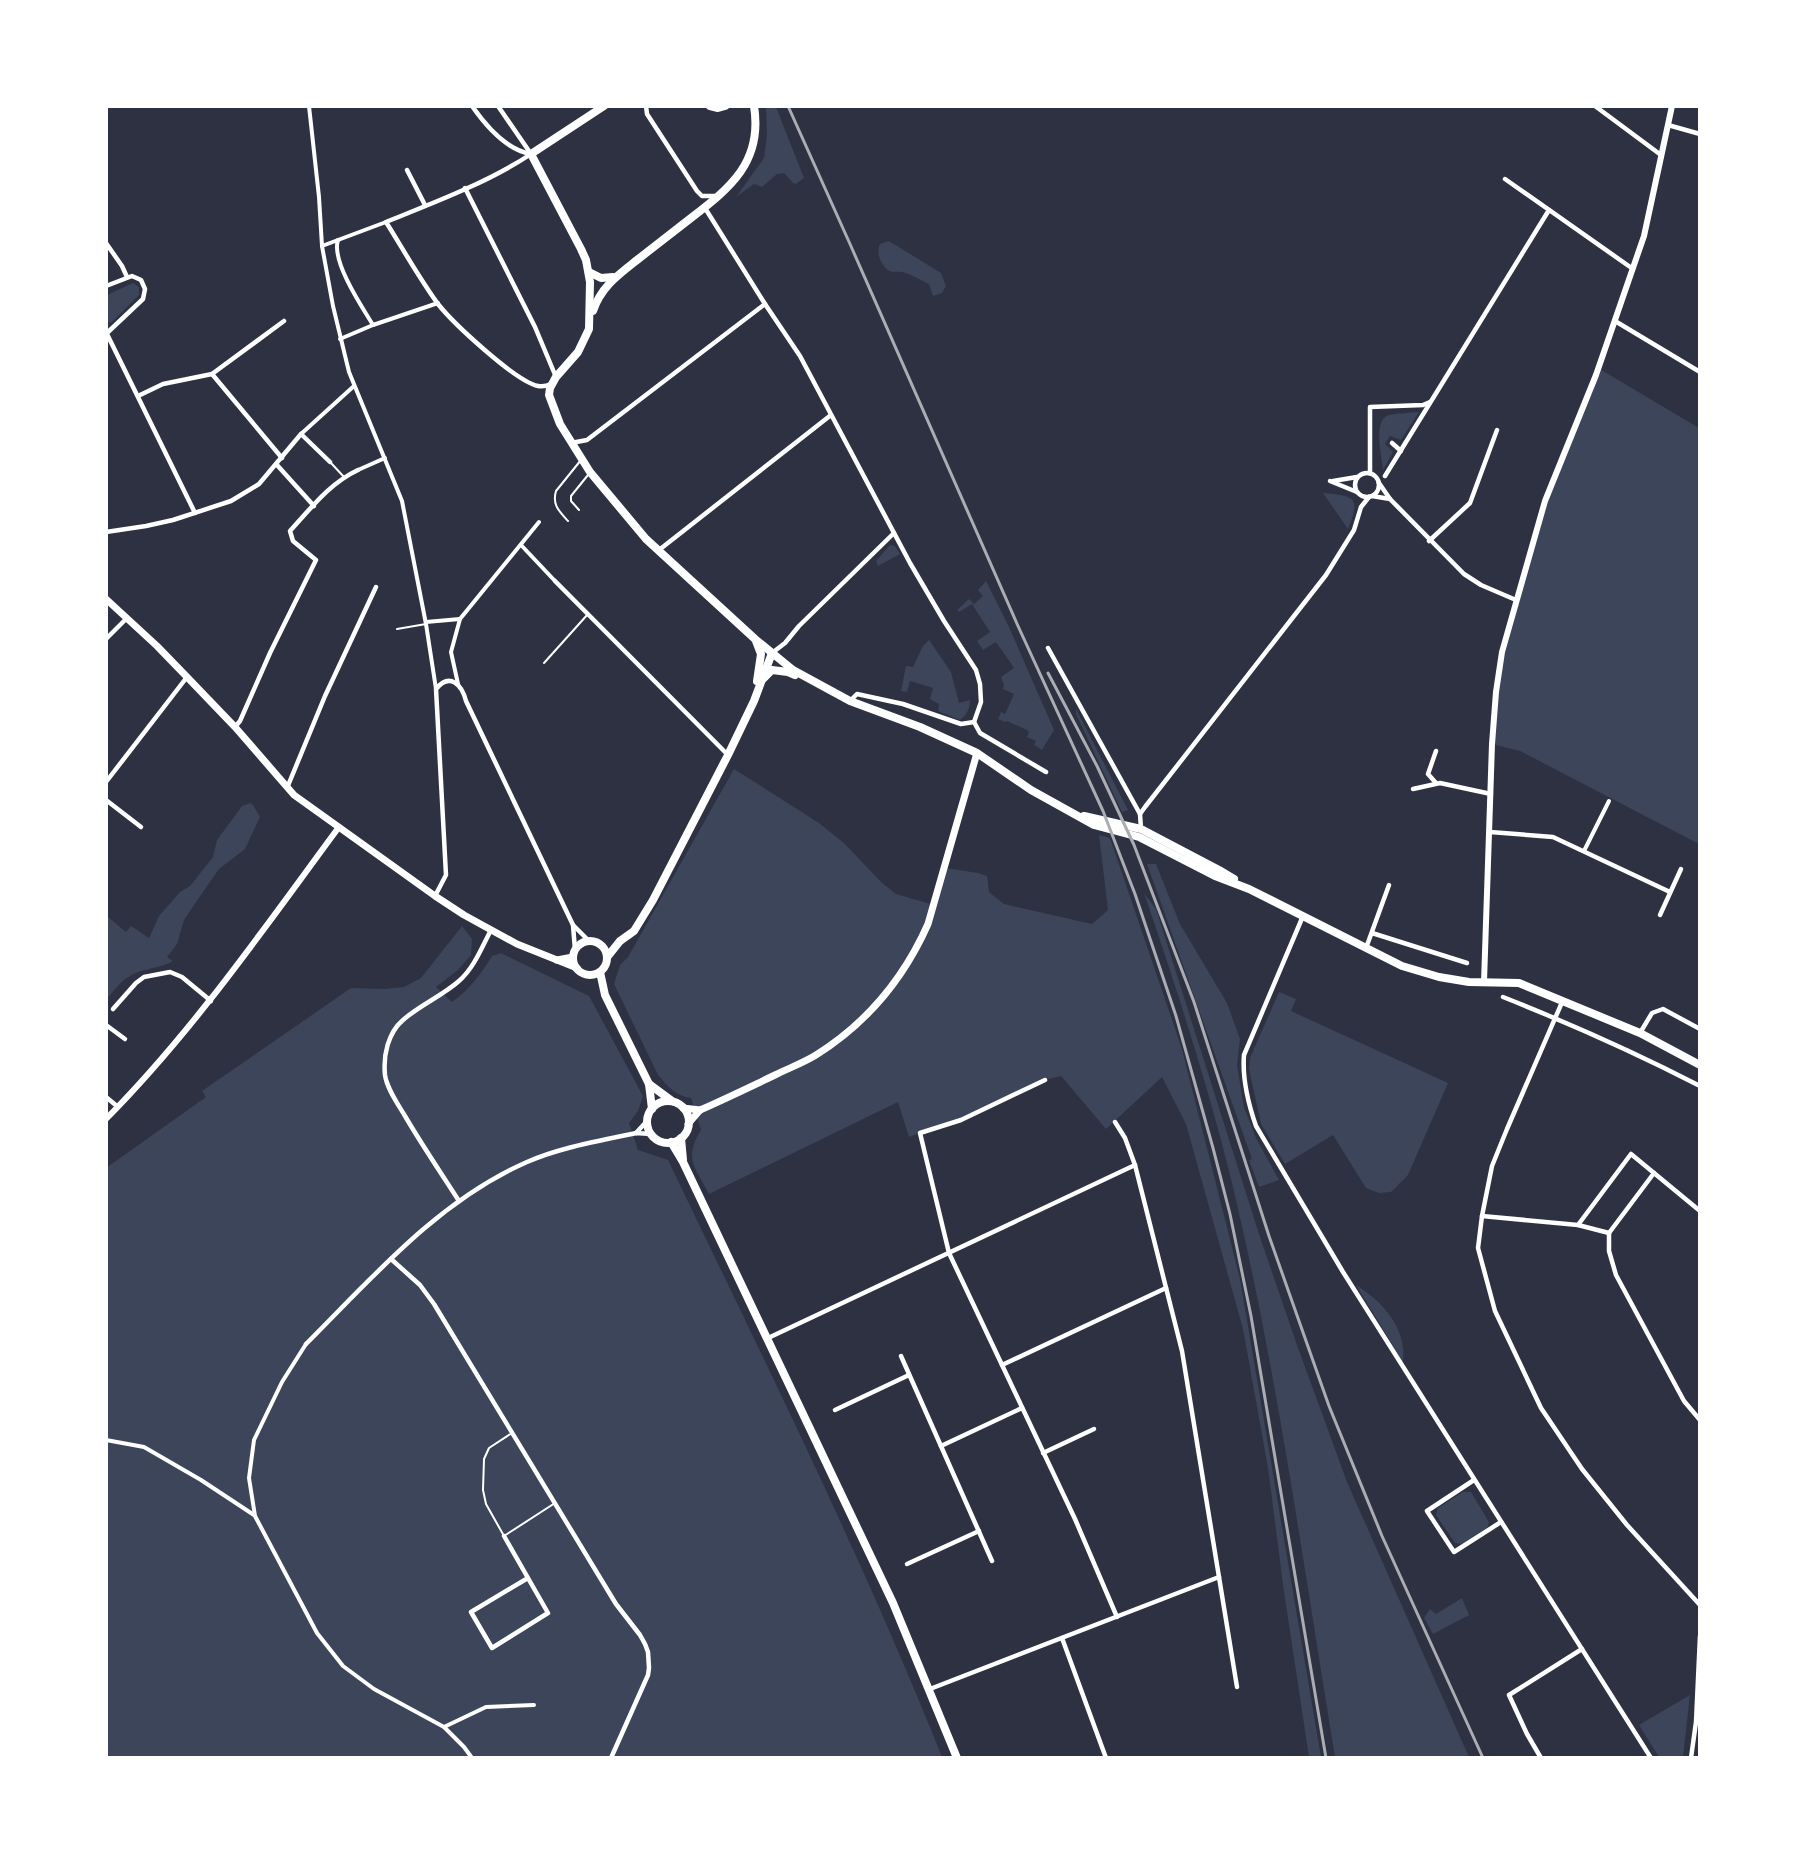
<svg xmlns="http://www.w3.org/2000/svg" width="1806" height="1864" viewBox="0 0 1806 1864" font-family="'Alegreya Sans',sans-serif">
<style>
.green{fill:#3c4559}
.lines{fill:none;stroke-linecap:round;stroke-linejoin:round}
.service{stroke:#fff;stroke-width:2}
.pedestrian{stroke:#fff;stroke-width:4}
.minor{stroke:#fff;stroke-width:4.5}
.tertiary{stroke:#fff;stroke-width:6}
.secondary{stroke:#fff;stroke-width:7}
.primary{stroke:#fff;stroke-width:8}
.rail{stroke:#abadb3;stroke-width:3}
</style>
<rect width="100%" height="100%" fill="#2d3142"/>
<g class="green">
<path d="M 766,107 L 776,107 L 804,178 L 796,184 L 793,183 L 784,173 L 777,174 L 762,187 L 754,184 L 736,197 L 764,158 L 767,135 Z"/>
<path d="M 889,241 L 941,273 L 946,286 L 942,293 L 933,296 L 929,284 C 920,280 911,274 902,272 C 897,271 891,273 888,270 C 880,264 876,252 880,244 Z"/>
<path d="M 133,283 L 139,287 L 139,295 L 111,323 L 107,321 L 107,295 Z"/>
<path d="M 1598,368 L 1699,428 L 1699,844 L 1520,751 L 1492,744 L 1499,669 L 1545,501 Z"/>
<path d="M 1419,412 L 1401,440 L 1390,436 L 1385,444 L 1393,452 L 1383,470 C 1382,456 1372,420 1389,415 C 1398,413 1409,413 1419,412 Z"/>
<path d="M 1323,493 C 1355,496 1361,497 1348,529 Z"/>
<path d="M 890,545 L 895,546 L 900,554 L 878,566 L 876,561 Z"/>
<path d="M 986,581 L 1009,627 L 1054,730 L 1042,750 L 1034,745 L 1036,741 L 1027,737 L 1029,732 L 1027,730 L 1007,721 L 1005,722 L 998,719 L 1001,712 L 1005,714 L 1014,694 L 1003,689 L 1004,685 L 1001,677 L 1014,668 L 996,642 L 983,650 L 977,641 L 990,632 L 972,604 L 959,612 L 957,610 L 969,599 L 974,604 L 983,596 L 978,590 Z"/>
<path d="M 929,640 L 951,672 L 959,703 L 970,700 C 970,708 967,715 960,720 L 938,711 L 939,704 L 930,699 L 933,688 L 910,681 L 907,692 L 901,691 L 906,666 L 913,667 L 923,646 Z"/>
<path d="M 1076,709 L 1128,810 L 1122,812 L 1076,714 Z"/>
<path d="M 734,769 L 819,823 L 845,844 L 881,882 L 896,894 L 934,905 L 945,868 L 978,873 L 987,876 L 989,892 L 1004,904 L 1092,924 L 1108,910 L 1099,835 L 1110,838 L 1182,1049 L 1240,1279 L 1321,1757 L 1309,1757 L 1284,1592 L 1268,1468 L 1243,1329 L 1186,1124 L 1162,1077 L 1106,1129 L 1061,1076 L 1045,1080 L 996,1105 L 909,1137 L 898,1102 L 709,1194 C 695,1167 683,1159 701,1130 L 691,1098 C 676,1096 668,1087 658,1075 L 614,984 L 620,965 L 628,957 Z"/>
<path d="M 250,803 L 253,805 L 260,817 L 245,849 L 219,869 L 196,902 L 184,920 L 177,944 L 167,957 L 173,961 C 161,968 148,968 136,973 C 123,978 115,989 107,999 L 107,916 L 126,932 L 131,926 L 149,938 L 159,916 L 180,892 L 190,886 L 213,857 L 217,840 L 242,806 Z"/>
<path d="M 1147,864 L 1156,864 L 1180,924 L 1227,1003 L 1240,1039 L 1237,1065 L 1244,1107 L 1256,1138 L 1279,1180 L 1259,1187 L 1249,1160 L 1252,1159 Z"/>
<path d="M 1144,893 L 1156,909 L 1259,1234 L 1297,1345 L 1347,1482 L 1469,1757 L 1335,1757 C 1303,1564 1277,1369 1231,1179 C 1207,1082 1176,987 1144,893 Z"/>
<path d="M 462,926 L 472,939 L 471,955 L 458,970 L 436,987 L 452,1002 C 469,990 481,974 492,956 L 501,953 L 589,996 L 643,1096 L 638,1111 L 629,1123 L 638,1150 L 668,1160 C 763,1358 861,1554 942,1757 L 107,1757 L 106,1168 L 206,1097 L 202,1091 L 351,988 L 384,989 L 404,987 L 421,978 Z"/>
<path d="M 1279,992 L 1296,999 L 1291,1011 L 1448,1083 L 1408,1175 L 1391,1192 L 1379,1193 L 1366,1188 L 1333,1135 L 1285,1164 L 1261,1124 L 1249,1069 L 1250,1058 Z"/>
<path d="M 1356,1285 C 1382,1301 1407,1328 1403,1362 Z"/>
<path d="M 1463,1492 L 1471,1492 L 1489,1522 L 1487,1528 L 1462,1544 L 1455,1543 L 1436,1515 L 1438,1508 Z"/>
<path d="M 1462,1598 L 1469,1615 L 1433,1634 L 1424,1618 L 1430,1609 L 1436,1614 Z"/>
<path d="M 1690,1695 L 1683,1757 L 1659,1757 L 1639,1725 Z"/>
</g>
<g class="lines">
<g class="service">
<path d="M 331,463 L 344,477"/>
<path d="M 579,510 L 571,501 L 571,496 L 588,475"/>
<path d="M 568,521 C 559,511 552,505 556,491 L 581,460"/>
<path d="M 397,629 L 426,624"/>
<path d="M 544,663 L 588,614"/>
<path d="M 512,1433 L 489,1448 L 484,1459 L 483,1490 L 486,1504 L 504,1536 L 555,1503"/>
</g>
<g class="pedestrian">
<path d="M 309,106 L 319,197 L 322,246 L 333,306 L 349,372 L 402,501 L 426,624 L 436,689"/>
<path d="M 338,240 C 331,261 362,307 373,325"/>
<path d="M 322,246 L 386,222"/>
<path d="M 340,339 L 373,325 L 438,303"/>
<path d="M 301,434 L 354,386"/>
<path d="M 358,470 L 385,458"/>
<path d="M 521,545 L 555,581"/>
<path d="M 426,622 L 460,619"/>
<path d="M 458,684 L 451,652 L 460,619 L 539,522"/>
<path d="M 1584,851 L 1609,801"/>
<path d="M 306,1344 L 282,1382 L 254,1440 L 249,1478 L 255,1516 L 317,1633 L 343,1666 L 374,1689 L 444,1727 L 464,1747 L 472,1758"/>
<path d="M 106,1440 L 144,1447 L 201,1480 L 254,1515"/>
<path d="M 444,1727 L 486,1707 L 534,1705"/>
</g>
<g class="minor">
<path d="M 472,106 C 486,126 506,150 531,154"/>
<path d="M 498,106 L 531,154"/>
<path d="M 646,106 L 647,114 L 697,191 L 702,196 L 715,196"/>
<path d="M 1595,106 L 1661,155"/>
<path d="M 1668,125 L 1700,134"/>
<path d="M 531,154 C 489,182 433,203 386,222 C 403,249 419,278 438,304 C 453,323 515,381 538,386 C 543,387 547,386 551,384"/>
<path d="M 407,170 L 425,205"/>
<path d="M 1505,179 L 1633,269"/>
<path d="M 465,188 L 535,327 L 556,377"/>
<path d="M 705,208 L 765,304 L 800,356 L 910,563 L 944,621 L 976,670 L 980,684 L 981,702 L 974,722"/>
<path d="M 106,243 L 122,266 L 127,277"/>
<path d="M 106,286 L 132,276 L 141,280 L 145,289 L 143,299 L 107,333"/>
<path d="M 1615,321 L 1700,372"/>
<path d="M 106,332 L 195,513"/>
<path d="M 212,374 L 282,458"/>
<path d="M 138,396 L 163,384 L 212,374 L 284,321"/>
<path d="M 571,443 L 587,440 L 765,304"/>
<path d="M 1392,443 L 1401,451"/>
<path d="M 277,465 L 314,506"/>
<circle cx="1367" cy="485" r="12"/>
<path d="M 1370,473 L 1370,407 L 1423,405 L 1430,402"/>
<path d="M 1385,476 L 1549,210"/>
<path d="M 1330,481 L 1357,492"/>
<path d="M 1333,481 L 1357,477"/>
<path d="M 1379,483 L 1390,499 L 1464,574 L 1481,585 L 1516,600"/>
<path d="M 1372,496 L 1390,499"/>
<path d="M 106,532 L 146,526 L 173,520 L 231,501 L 259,484 L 301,434 L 330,462"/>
<path d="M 1429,541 L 1470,503 L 1497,430"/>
<path d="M 659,550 L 831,415"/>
<path d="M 555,581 L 728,755"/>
<path d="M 106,639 L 127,618"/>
<path d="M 1048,648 L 1140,814"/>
<path d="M 772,653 L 785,643 L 799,626 L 894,533"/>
<path d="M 850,701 L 857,694 L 903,704 L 961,724 L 974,722 L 980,733 L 1046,772"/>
<path d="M 235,727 L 240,721 L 270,653 L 316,560 L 293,541 L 290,531 C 311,508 330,483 358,470"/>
<path d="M 106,782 L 187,677"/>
<path d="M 1436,783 L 1428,774 L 1436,751"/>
<path d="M 287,788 L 325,696 L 376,587"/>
<path d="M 1413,789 L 1440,783 L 1491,794"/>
<path d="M 106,800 L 141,827"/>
<path d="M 1141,829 L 1140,814 L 1145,807 L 1326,575 L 1354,530 L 1361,507 L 1369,497"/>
<path d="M 1490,832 L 1553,837 L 1670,892"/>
<path d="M 435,896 L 446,875 L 436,689 C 450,672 462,685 466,701 L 573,925 L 589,941"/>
<path d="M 1660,915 L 1681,869"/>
<path d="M 1303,916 L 1244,1055 C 1242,1080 1248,1103 1256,1126 L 1343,1272 L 1651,1758"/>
<path d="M 573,925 L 575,950"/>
<path d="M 1372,933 L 1467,963"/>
<path d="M 1366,948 L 1389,885"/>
<path d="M 1503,997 C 1571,1024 1636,1053 1700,1086"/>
<path d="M 1563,1000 L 1507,1129 L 1492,1166 L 1482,1216 L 1478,1248 L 1495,1311 L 1541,1408 L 1582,1469 L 1627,1525 L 1700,1605"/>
<path d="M 113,1009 L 136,983 L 144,977 L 170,972 L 182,977 L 211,1001"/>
<path d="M 106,1025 L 125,1039"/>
<path d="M 1640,1033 L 1652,1013 L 1663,1009 L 1700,1029"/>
<path d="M 1045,1080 L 961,1120 L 920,1133 L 949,1253 L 1075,1519 L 1117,1617"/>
<path d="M 106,1097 L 118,1107"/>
<path d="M 1115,1122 L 1125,1138 L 1135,1165 L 1182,1351 L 1237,1687"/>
<path d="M 636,1133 L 647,1121"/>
<path d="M 459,1201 C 441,1173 422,1145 405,1116 C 398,1104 387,1089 385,1075 C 383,1055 388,1033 403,1020 C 420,1005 442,996 459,981 C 474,968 482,947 491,930"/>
<path d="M 1482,1216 L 1578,1225 L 1631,1154 L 1654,1173"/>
<path d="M 1578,1225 L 1609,1233"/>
<path d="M 1609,1233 L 1609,1251 L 1616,1275 L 1684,1401 L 1700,1420"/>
<path d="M 1609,1233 L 1654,1173 L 1700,1211"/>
<path d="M 391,1259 L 420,1285 L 434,1304 L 616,1604 L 640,1635 L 645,1644 L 648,1652 L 649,1668 L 648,1675 L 611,1758"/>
<path d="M 766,1339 L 1135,1165"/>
<path d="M 306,1344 C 373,1277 438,1201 527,1162 C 561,1147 600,1141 636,1133 L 651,1134"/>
<path d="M 901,1356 L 992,1561"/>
<path d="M 1002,1365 L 1166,1288"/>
<path d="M 835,1410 L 909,1375"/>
<path d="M 941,1446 L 1022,1408"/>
<path d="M 1043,1453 L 1094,1429"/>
<path d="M 1474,1480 L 1427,1511 L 1454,1552 L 1501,1522"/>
<path d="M 504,1536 L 548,1613 L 492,1648 L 471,1612 L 528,1578"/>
<path d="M 907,1564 L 979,1531"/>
<path d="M 1062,1638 L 1106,1758"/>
<path d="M 930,1689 L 1219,1577"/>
<path d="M 1541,1758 L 1527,1734 L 1509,1695 L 1582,1649"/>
<path d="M 1691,1758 L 1696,1722 L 1700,1636"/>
</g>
<g class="tertiary">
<path d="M 1484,982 L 1492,744 L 1496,692 L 1502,652 L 1545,501 L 1596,375 L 1644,236 L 1672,106"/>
<path d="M 106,1119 C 194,1030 265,927 339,827"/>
</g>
<g class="secondary">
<path d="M 106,599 L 157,646 L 187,677 L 235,727 L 294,795 L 435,896 L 464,915 L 517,944 L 577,968"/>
<path d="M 557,960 L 573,957"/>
<path d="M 683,1108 L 700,1110"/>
<path d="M 688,1124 L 700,1110 C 725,1099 750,1087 775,1075 C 789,1068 803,1063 816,1055 C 867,1023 904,978 928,924 L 977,753"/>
</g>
<g class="primary">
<path d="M 604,106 L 531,154 L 581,249 L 586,260 L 590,282 L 589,329 L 578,352 L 556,377 L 550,388 L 549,395 L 560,424 L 590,472 L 646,539 L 755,639 L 793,670 L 850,701 L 920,727 L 977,753 L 1031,790 L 1094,825 L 1139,837 L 1215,876 L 1249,889 L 1402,966 L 1439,977 L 1469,982 L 1519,983 L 1640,1033 L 1700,1065"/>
<path d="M 710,106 L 718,108 L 725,106"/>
<path d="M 589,272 L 601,278 L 613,277"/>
<path d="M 593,311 C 601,287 618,275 637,260 C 655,246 673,232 691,218 C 730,188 763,162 754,106"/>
<path d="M 756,641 L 761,654 L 757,681"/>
<path d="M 763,679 L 772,670 L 788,672 L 795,675"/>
<path d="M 1084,816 L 1141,829 L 1219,870 L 1234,879"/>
<circle cx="590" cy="958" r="17"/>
<path d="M 608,956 L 620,941 L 634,931 L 653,900 L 728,755 L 754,701 L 772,653"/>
<path d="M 600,972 L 605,995 L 649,1084 L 652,1109"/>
<path d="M 649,1084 L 672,1101"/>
<circle cx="668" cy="1122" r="21"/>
<path d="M 681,1138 L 683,1160"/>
<path d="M 671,1142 L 683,1162 L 893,1603 L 957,1758"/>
</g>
<g class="rail">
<path d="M 788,106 L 850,244 L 1018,626 L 1103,811 L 1135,894 L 1176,1016 L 1213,1148 L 1230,1214 L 1251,1316 L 1326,1758"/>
<path d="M 1048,673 L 1097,766 L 1134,845 L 1194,1002 L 1269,1236 L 1329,1406 L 1382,1536 L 1483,1758"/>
</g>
</g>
<rect width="1806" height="1864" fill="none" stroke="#ffffff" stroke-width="216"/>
</svg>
